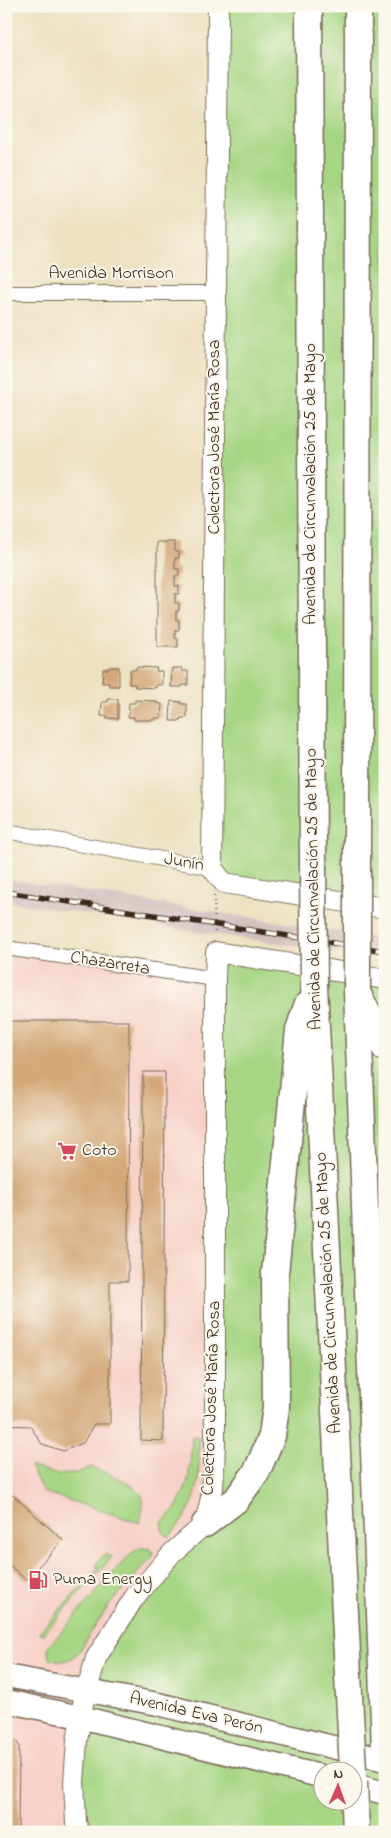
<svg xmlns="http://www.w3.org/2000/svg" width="391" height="1838" viewBox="0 0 391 1838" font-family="'Indie Flower',sans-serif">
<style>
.built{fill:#f7d1c8}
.industrial{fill:#d2bfc0}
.green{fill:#a6d684;stroke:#708051;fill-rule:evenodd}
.building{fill:#d4a879}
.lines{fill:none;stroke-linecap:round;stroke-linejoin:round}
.minor-casing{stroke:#796a57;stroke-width:16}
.secondary-casing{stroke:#796a57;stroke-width:22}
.primary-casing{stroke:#796a57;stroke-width:25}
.motorway-casing{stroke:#796a57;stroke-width:29}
.path{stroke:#796a57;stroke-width:2.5;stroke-dasharray:1 4;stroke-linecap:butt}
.minor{stroke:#fff;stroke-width:14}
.secondary{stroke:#fff;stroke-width:20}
.primary{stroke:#fff;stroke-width:22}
.motorway{stroke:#fff;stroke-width:26}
.rail-casing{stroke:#3b2a1e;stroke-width:5.5}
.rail{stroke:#fbf7ec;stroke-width:4;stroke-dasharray:11;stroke-linecap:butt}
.motorway-bridge-casing{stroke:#796a57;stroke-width:29;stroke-linecap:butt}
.motorway-bridge{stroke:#fff;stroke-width:26}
.labels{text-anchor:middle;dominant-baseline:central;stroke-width:4;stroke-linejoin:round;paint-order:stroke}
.street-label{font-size:18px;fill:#3b2a1e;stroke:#fbf7ec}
.poi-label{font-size:18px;fill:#3b2a1e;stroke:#fbf7ec;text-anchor:start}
</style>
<rect width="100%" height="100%" fill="#fbf7ec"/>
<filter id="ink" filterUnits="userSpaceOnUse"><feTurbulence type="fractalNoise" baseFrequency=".02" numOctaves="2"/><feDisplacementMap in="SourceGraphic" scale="10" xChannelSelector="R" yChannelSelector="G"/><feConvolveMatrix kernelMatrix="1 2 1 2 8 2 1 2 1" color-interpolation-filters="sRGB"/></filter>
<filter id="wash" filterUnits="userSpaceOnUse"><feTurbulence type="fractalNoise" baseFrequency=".0096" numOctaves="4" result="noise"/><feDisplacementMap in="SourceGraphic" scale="20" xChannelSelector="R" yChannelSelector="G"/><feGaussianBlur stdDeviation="1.12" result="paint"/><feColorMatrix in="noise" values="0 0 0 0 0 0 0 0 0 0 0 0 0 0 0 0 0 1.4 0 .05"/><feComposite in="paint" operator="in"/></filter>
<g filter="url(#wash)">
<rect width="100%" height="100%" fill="#ede1c1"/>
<path class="built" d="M 6,948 L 215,979 L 213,1489 L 79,1832 L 6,1832 Z"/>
<path class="industrial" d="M 6,879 L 385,939 L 385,958 L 196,932 L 6,901 Z"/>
<g class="green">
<path d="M 218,6 L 385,6 L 385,908 L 224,883 L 212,868 Z"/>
<path d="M 216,952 L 385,979 L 385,1832 L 79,1832 L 76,1822 L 96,1658 L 205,1524 ZM 324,1770 L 354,1770 L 354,1800 L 324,1800 Z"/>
<path d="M 192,1436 L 199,1437 C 199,1483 202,1500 169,1537 L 164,1534 C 158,1520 165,1521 173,1512 C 176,1508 179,1502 181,1498 C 192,1478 190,1458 192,1436 Z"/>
<path d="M 30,1466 C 54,1475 68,1479 91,1467 C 104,1472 142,1485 143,1500 C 144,1507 141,1516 140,1523 L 43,1492 Z"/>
<path d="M 141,1548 L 150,1549 L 153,1553 L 153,1556 L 110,1604 L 93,1629 L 81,1649 L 73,1658 L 63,1661 L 51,1659 L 48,1653 L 48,1647 L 123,1562 L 135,1550 Z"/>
<path d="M 105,1554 L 112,1557 L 43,1634 L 39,1632 L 98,1569 L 96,1564 Z"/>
</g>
<g id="blocks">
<g class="building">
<path d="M 157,542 L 175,542 L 175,552 L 179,552 L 179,558 L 175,558 L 175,569 L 179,569 L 179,576 L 175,576 L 175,586 L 179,586 L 179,594 L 175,594 L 175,603 L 179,603 L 179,611 L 176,611 L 176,620 L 179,620 L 179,630 L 175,630 L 175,638 L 178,639 L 178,647 L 157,647 Z"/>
<path d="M 109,667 L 119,667 L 119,686 L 109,686 L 109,683 L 102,683 L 103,669 L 109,669 Z"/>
<path d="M 136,667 L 157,668 L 156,671 L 162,671 L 162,685 L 156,685 L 156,688 L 135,687 L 135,684 L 129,684 L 130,670 L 136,670 Z"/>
<path d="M 172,668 L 182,668 L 182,671 L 188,671 L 188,685 L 182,685 L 182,687 L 171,687 Z"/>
<path d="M 108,699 L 118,699 L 118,719 L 107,718 L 107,716 L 101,716 L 102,702 L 108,702 Z"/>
<path d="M 135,700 L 156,701 L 156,703 L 162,704 L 161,718 L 155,718 L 155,720 L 134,720 L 134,717 L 128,717 L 129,703 L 135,703 Z"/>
<path d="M 171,701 L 181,702 L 181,704 L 187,704 L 187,718 L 181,718 L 180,721 L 170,721 Z"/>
<path d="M 6,1021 L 129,1021 L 128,1281 L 110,1281 L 110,1424 L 94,1424 L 83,1443 L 63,1451 L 42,1444 L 30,1426 L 6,1425 Z"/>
<path d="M 143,1072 L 165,1072 L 163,1441 L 141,1440 Z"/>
<path d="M 13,1495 L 63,1540 L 26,1580 L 6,1562 L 6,1503 Z"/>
<path d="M 6,1740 L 15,1740 L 19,1745 L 18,1832 L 6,1832 Z"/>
</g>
</g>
</g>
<g filter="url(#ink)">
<use href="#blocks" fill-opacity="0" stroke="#796a57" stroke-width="1"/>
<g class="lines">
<g class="minor-casing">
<g id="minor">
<path d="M 6,293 L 216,293"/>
<path d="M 6,831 L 212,868"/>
<path d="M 6,948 L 215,979"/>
</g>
</g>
<g class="secondary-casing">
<g id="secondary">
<path d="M 218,6 L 212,868 L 224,883 L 385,908"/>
<path d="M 79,1832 L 76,1822 L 74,1782 L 77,1741 L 83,1704 L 96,1658 L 134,1598 L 172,1553 L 205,1524 L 213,1489 L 215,1445 L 215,979 L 216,952 L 385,979"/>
</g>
</g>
<g class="primary-casing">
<g id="primary">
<path d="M 6,1676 L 158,1704 L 385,1760"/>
<path d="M 6,1701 L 80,1717 L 324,1777"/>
<path d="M 354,1785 L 385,1793"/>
</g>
</g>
<g class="motorway-casing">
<g id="motorway">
<path d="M 309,6 L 313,867"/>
<path d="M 357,873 L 358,6"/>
<path d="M 314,986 L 349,1695"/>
<path d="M 357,990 L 385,1749"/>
<path d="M 360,998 L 385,1048"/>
<path d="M 205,1524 L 236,1500 L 257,1471 L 272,1436 L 276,1407 L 275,1273 L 299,1030 L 307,1006"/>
</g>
</g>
<path class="path" d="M 214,896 L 215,935"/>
<use href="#minor" class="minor"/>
<use href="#secondary" class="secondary"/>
<use href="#primary" class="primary"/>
<use href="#motorway" class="motorway"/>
<g class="rail-casing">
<path id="rail" d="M 6,892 L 385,951"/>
</g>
<use href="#rail" class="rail"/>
<g class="motorway-bridge-casing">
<g id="motorway-bridge">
<path d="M 313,867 L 314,986"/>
<path d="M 357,990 L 357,873"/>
<path d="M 349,1695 L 353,1770"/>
<path d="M 354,1781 L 356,1832"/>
</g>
</g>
<use href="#motorway-bridge" class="motorway-bridge"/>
</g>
</g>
<defs>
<g id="supermarket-bare" transform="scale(1.5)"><path d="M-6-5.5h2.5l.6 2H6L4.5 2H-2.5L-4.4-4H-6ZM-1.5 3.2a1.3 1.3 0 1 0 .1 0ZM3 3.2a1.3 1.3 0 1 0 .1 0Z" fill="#d1495b" stroke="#fbf7ec" stroke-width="2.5" paint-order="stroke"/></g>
<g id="fuel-bare" transform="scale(1.5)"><path d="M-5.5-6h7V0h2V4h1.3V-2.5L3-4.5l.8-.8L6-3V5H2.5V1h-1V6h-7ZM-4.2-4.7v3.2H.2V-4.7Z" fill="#d1495b" stroke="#fbf7ec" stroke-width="2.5" paint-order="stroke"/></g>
</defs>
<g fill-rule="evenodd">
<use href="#supermarket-bare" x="67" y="1151"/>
<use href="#fuel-bare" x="38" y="1580"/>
</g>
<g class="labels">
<g class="street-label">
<text x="111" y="274">Avenida Morrison</text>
<text transform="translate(215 437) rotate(-90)">Colectora José María Rosa</text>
<text transform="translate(311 484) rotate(-90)">Avenida de Circunvalación 25 de Mayo</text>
<text transform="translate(184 863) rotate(10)">Junín</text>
<text transform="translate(314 889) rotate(-91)">Avenida de Circunvalación 25 de Mayo</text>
<text transform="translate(110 964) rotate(9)">Chazarreta</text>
<text transform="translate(329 1293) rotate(-93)">Avenida de Circunvalación 25 de Mayo</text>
<text transform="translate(212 1398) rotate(-88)">Colectora José María Rosa</text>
<text transform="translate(196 1714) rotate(13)">Avenida Eva Perón</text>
</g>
<g class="poi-label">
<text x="82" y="1151">Coto</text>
<text x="53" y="1580">Puma Energy</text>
</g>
</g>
<rect width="391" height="1838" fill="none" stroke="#fbf7ec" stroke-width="25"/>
<g transform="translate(338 1786) rotate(2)"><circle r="24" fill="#fbf7ec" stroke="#aea59a"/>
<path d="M0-4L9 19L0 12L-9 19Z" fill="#d1495b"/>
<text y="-8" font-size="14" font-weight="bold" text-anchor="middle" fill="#3b2a1e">N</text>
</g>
</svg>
